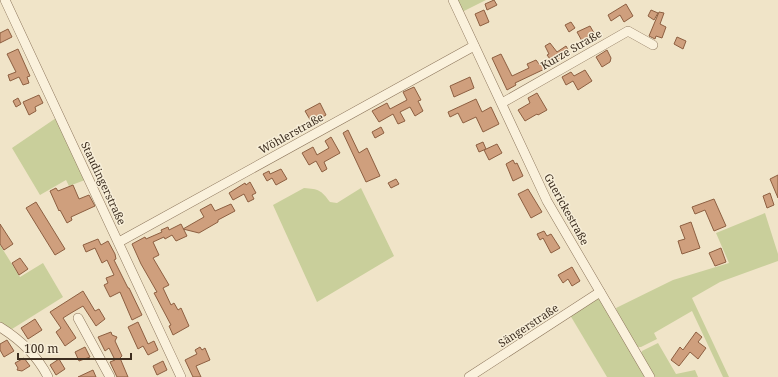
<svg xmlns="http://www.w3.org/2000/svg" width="778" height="377" viewBox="0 0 778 377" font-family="'Noto Serif',serif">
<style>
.green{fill:#c9cf9b}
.building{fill:#cf9f7d;stroke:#8d5f41}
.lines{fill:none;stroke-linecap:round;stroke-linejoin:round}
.street-casing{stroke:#8d765c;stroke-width:10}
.street{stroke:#faf1dc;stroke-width:9}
.labels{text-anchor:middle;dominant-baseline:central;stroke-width:3;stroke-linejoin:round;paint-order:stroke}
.street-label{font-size:11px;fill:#3d2e20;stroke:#f7eed8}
</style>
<rect width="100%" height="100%" fill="#f0e4c8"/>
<g class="green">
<path d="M 457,0 L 486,0 L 462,12 Z"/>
<path d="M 56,118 L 85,180 L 69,186 L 66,180 L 40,195 L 12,148 Z"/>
<path d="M 304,188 C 319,189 321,190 330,202 L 337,203 L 361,188 L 394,256 L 317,302 L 273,205 Z"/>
<path d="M 765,213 L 778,254 L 778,261 L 720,282 L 692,298 L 729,377 L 723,377 L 692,311 L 654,333 L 657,339 L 641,347 L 636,347 L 618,314 L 616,308 L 673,280 L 729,263 L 716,233 Z"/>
<path d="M 0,245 L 20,277 L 43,263 L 63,297 L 12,329 L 0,323 Z"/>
<path d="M 599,297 L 649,377 L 607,377 L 570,315 Z"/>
<path d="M 658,343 L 676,374 L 695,370 L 698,377 L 654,377 L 641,354 L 642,351 Z"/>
</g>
<g class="building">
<path d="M 494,0 L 497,5 L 487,10 L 485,4 Z"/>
<path d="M 626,4 L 633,16 L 624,22 L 620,15 L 611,21 L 608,15 Z"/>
<path d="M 484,10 L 489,22 L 480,26 L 475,14 Z"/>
<path d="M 651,10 L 658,13 L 654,20 L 648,16 Z"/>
<path d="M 659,12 L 664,13 L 660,24 L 666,27 L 662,38 L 656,36 L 655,39 L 649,36 Z"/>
<path d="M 571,22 L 575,28 L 569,32 L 565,25 Z"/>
<path d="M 590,26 L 594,33 L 582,41 L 577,32 Z"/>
<path d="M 8,29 L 12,37 L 0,43 L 0,33 Z"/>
<path d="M 677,37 L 686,41 L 683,49 L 674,44 Z"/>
<path d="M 550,43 L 557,52 L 566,46 L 570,53 L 553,65 L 515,83 L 516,85 L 507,90 L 492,58 L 501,54 L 512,76 L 529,68 L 527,64 L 536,60 L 539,64 L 550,59 L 547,55 L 549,54 L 545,46 Z"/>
<path d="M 18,49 L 30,76 L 27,77 L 29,83 L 23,85 L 19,77 L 10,81 L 8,75 L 16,72 L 7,54 Z"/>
<path d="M 607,50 L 611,58 L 610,62 L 602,67 L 596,57 Z"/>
<path d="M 585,70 L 592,81 L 578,90 L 573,81 L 566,85 L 562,77 L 571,72 L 574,76 Z"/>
<path d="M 470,77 L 474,88 L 454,97 L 450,86 Z"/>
<path d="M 414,87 L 421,100 L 418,101 L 423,111 L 415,116 L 410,107 L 400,112 L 405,121 L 398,124 L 393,114 L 379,122 L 372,111 L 387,103 L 390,109 L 407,100 L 403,92 Z"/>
<path d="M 537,93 L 547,110 L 538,115 L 537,114 L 525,121 L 518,110 L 530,103 L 528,98 Z"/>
<path d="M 39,95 L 43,103 L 35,107 L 36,111 L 29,115 L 23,102 Z"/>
<path d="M 18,98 L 21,104 L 16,107 L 13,101 Z"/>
<path d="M 476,99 L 482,112 L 491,107 L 499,124 L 483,132 L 476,117 L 463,123 L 458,113 L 450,117 L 448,112 Z"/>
<path d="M 320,103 L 326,115 L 312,123 L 305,111 Z"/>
<path d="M 381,127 L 384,133 L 375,138 L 372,132 Z"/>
<path d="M 348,130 L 359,153 L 367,148 L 380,176 L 366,182 L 343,133 Z"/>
<path d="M 331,137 L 340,153 L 324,162 L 327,169 L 322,172 L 316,161 L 309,165 L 302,153 L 313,147 L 317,155 L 329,148 L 325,141 Z"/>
<path d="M 483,142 L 486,149 L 479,152 L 476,145 Z"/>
<path d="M 497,144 L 502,153 L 489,160 L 484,150 Z"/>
<path d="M 513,160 L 515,164 L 517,163 L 523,176 L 513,181 L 506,164 Z"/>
<path d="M 281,169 L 287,179 L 276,185 L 272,178 L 267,181 L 263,174 L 269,171 L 270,174 Z"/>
<path d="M 778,175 L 778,198 L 770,179 Z"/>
<path d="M 396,179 L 399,184 L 391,188 L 388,183 Z"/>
<path d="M 250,182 L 256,193 L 252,195 L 254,199 L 248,202 L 244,194 L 233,200 L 229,193 L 245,183 L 246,185 Z"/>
<path d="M 73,185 L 79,199 L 89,195 L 95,206 L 71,217 L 72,220 L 67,223 L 60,210 L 59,211 L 50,191 L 56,188 L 58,191 Z"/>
<path d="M 528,189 L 542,212 L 531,218 L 518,194 Z"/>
<path d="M 770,193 L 774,205 L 767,208 L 763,196 Z"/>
<path d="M 714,199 L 726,226 L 714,231 L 705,210 L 695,214 L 692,207 Z"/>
<path d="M 36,202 L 65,249 L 55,255 L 26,208 Z"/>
<path d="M 211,204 L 215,211 L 231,204 L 235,211 L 218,220 L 218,222 L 199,233 L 183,229 L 204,217 L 200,210 Z"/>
<path d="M 691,222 L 700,248 L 682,254 L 678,241 L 685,239 L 680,226 Z"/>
<path d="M 0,224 L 13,244 L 4,250 L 0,244 Z"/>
<path d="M 181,224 L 187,236 L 176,241 L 172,235 L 165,239 L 164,237 L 153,242 L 159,255 L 153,258 L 169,285 L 163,288 L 171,305 L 174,303 L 178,310 L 181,308 L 189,326 L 173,335 L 169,326 L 171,325 L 154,293 L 157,292 L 141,264 L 132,244 L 145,237 L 146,239 L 162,232 L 161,230 L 168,227 L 169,230 Z"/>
<path d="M 544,231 L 547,236 L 551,234 L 560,248 L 551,253 L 543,238 L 540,240 L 537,234 Z"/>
<path d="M 98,239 L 101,245 L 108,241 L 115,254 L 116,259 L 114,260 L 128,288 L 129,288 L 142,315 L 132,320 L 120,292 L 110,297 L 104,285 L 108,283 L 106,278 L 114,275 L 107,260 L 102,263 L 95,248 L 86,252 L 83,245 Z"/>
<path d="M 721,248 L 726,262 L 715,266 L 709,253 Z"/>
<path d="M 20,258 L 28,269 L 19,275 L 12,263 Z"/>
<path d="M 572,267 L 580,281 L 572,286 L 568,279 L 563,283 L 558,275 Z"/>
<path d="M 83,291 L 95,311 L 99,309 L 105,319 L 96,326 L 83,306 L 71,313 L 63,318 L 76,338 L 65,346 L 56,332 L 61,328 L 50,312 Z"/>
<path d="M 35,319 L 42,330 L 28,339 L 21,328 Z"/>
<path d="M 138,322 L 148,344 L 154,341 L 158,350 L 148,355 L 143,346 L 138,349 L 128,327 Z"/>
<path d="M 111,332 L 112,335 L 117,337 L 115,341 L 122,356 L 120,358 L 128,377 L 117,377 L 110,362 L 115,360 L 109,348 L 105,351 L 98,337 Z"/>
<path d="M 696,332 L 702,337 L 698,342 L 706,348 L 698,359 L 690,352 L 679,366 L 671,360 L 680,347 L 683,350 Z"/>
<path d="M 7,340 L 14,351 L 4,357 L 0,350 L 0,344 Z"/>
<path d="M 85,347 L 90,357 L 79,361 L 75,352 Z"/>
<path d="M 200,347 L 202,350 L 205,348 L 210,360 L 196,366 L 201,377 L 193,377 L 185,360 L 197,354 L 195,350 Z"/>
<path d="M 24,358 L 30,366 L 22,371 L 17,370 L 18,368 L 15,363 Z"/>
<path d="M 59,359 L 65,369 L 56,375 L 50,365 Z"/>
<path d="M 163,361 L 167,370 L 157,375 L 153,366 Z"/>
<path d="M 93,370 L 96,377 L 78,377 Z"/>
</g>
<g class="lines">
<g class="street-casing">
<g id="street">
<path d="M 5,0 L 181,377"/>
<path d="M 453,0 L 547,201 L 650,377"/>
<path d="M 502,103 L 628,31 L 653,45"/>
<path d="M 119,242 L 474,46"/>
<path d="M 78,318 L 110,377"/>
<path d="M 0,327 C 21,340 37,355 48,377"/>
<path d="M 469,377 L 600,292"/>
</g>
</g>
<use href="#street" class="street"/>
</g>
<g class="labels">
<g class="street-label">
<text transform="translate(571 49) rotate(-30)">Kurze Straße</text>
<text transform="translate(291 133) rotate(-29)">Wöhlerstraße</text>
<text transform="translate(104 183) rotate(65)">Staudingerstraße</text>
<text transform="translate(567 209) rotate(61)">Guerickestraße</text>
<text transform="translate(528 325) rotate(-33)">Sängerstraße</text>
</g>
</g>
<path d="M18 353v6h113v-6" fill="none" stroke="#3d2e20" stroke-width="2"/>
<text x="24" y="353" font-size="12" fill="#3d2e20" stroke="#f7eed8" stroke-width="3" paint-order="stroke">100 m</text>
</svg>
